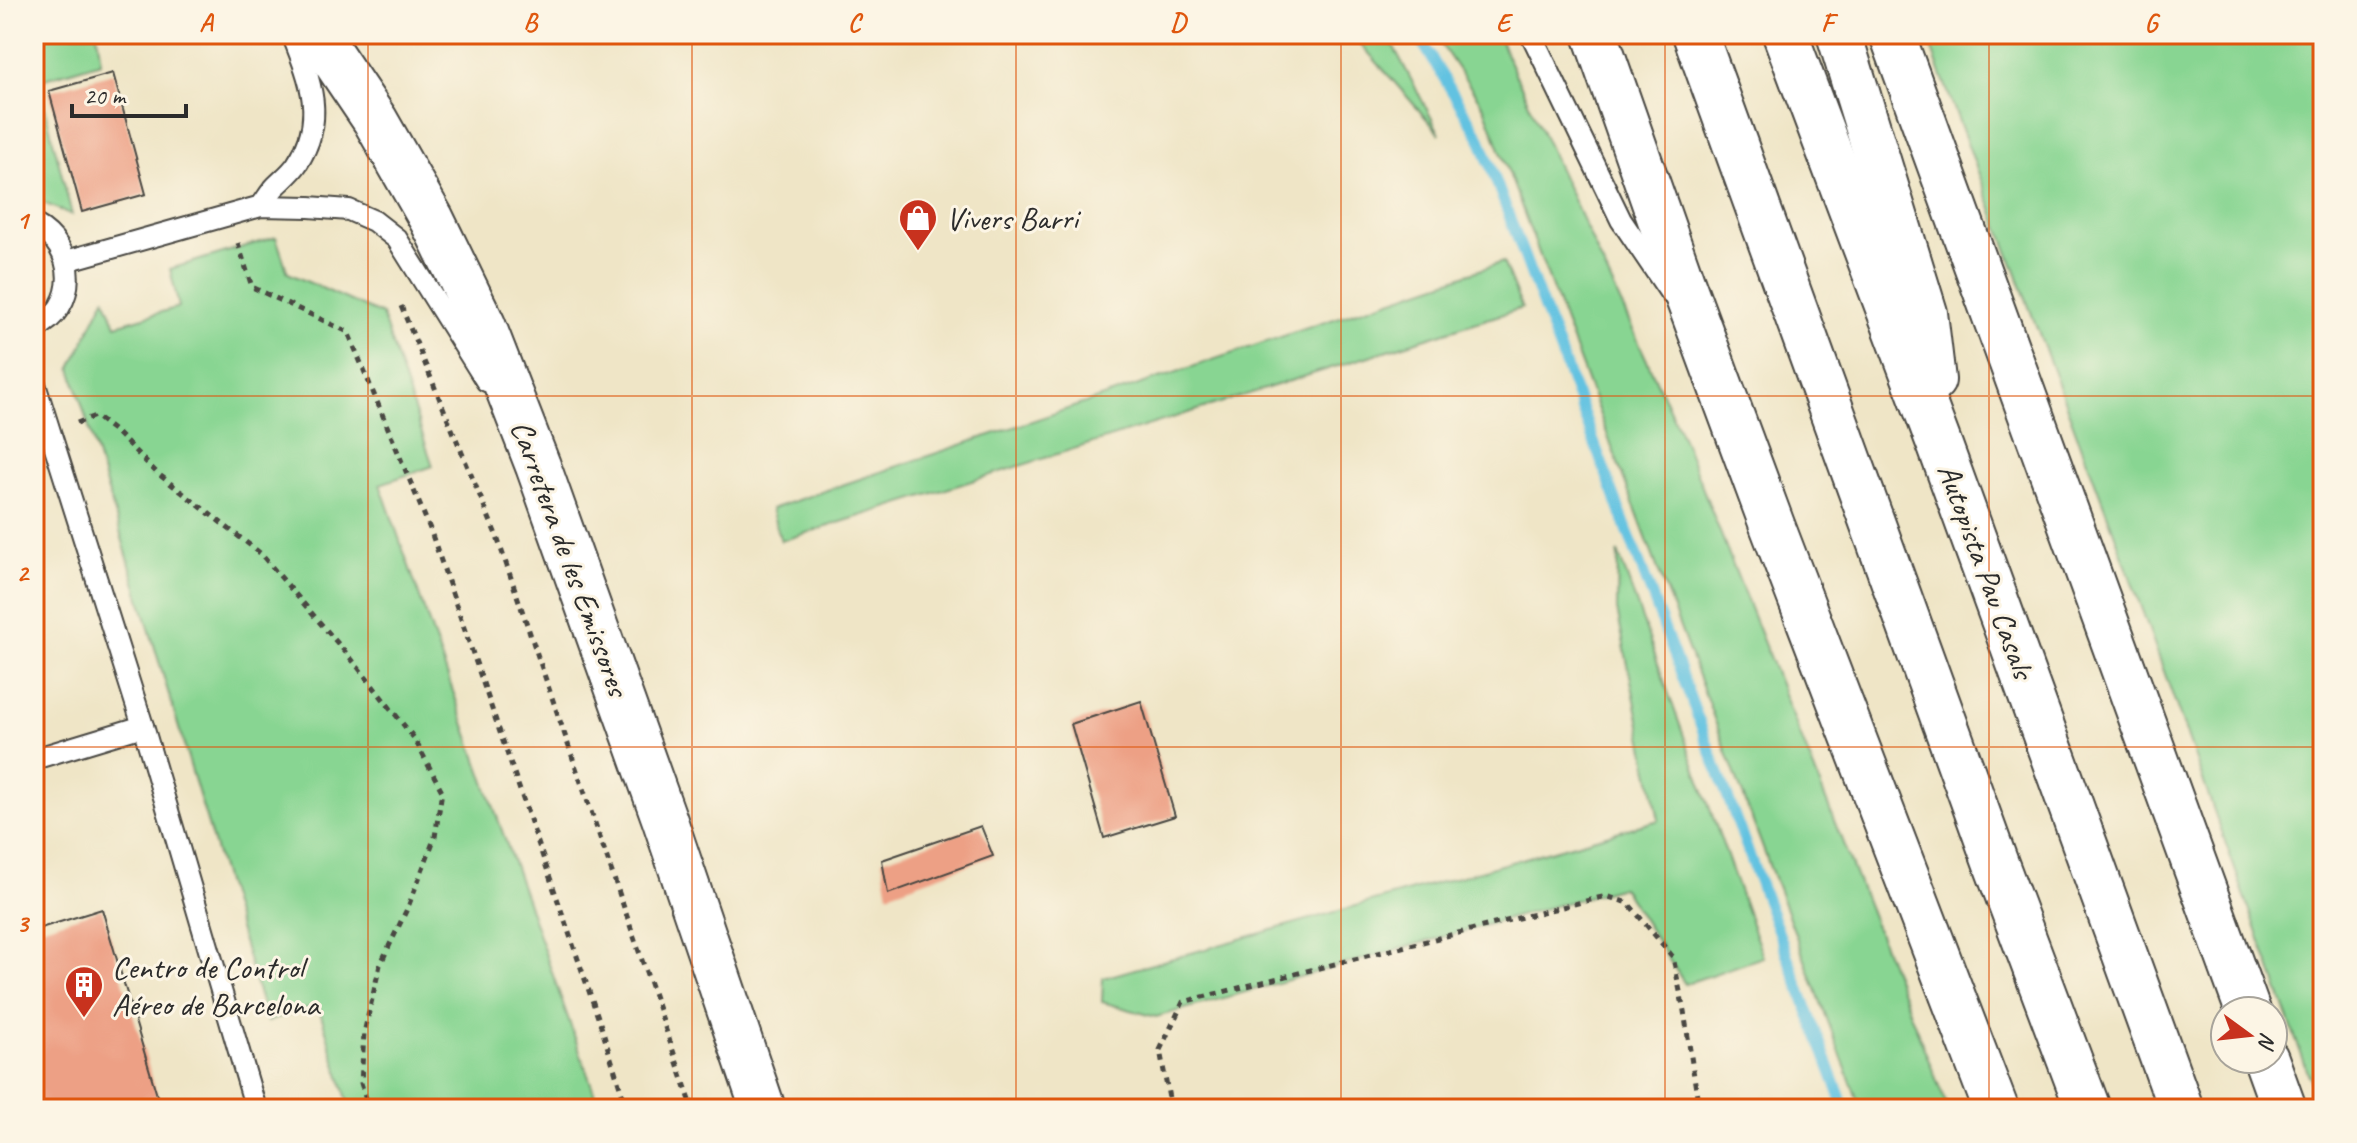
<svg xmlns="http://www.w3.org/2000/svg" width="2357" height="1143" viewBox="0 0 2357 1143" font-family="Caveat,sans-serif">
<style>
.green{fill:#88d592;stroke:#5a805e;stroke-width:2}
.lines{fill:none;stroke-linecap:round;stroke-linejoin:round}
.stream{stroke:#62c2e1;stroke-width:11}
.building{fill:#eda085}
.lane-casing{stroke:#484742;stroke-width:24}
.secondary-casing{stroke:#484742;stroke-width:48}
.highway-casing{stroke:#484742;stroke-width:48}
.path{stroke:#484742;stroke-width:5;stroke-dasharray:6 6;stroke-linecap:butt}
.lane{stroke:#fff;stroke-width:20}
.secondary{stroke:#fff;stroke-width:44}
.highway{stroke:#fff;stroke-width:44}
.grid{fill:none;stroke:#df570e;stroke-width:2;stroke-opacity:0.55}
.labels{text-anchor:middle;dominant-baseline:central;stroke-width:6;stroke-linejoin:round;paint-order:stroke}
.poi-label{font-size:32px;fill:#2b2b2b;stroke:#fcf5e5;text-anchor:start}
.street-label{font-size:32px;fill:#2b2b2b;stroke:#fcf5e5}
.neatline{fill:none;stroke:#df570e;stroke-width:3}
.grid-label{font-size:26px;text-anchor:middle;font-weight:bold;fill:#df570e}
</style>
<rect width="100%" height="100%" fill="#fcf5e5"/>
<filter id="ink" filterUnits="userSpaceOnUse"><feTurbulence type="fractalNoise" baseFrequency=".0125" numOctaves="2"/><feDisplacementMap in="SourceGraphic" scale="16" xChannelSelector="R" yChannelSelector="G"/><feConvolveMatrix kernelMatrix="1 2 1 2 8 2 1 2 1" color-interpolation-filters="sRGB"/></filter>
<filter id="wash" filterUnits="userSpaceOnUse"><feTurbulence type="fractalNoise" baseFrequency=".006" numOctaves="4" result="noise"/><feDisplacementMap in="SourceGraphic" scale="32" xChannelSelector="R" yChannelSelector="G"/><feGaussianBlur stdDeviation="1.8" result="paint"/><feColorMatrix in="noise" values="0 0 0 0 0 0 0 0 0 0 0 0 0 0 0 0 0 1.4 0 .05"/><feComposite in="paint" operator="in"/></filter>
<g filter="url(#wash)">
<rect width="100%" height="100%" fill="#efe5c6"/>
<g class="green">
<path d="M 34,34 L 97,34 L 101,62 L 38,81 L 72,215 L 34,199 Z"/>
<path d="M 1352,34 L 1387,34 L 1440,134 Z"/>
<path d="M 1434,34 L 1497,34 L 1684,441 L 1948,1109 L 1861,1109 L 1484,107 Z"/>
<path d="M 1926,34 L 2323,34 L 2323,1109 L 2321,1109 L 2114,532 Z"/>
<path d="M 276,237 L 288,273 L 382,315 L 433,466 L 380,484 L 600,1109 L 350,1109 L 318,1005 L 267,1022 L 71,368 L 105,298 L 116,325 L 179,307 L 170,269 Z"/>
<path d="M 1503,262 L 1522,308 L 781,541 L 771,509 Z"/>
<path d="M 1618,552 L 1763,957 L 1685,984 L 1622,887 L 1156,1017 L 1102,1002 L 1103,978 L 1659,820 L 1617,610 Z"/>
</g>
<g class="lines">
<path class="stream" d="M 1417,34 L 1479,136 L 1845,1109"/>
</g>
<g id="blocks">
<g class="building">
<path d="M 113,73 L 146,194 L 82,212 L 49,91 Z"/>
<path d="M 1141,701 L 1175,816 L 1104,838 L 1071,724 Z"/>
<path d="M 981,826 L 993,856 L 888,894 L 882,860 Z"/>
<path d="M 102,909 L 161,1109 L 34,1109 L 34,930 Z"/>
</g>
</g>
</g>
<g filter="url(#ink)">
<use href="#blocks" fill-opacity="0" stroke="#484742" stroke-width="2"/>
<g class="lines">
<g class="lane-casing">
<g id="lane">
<path d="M 1531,34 L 1621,220 L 1671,294"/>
<path d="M 261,206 C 266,200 270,192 276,186 C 283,179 292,172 297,164 C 327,119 310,79 292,34"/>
<path d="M 34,224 C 78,247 80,308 34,329"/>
<path d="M 66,261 L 261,206 L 309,207 L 349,210 L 374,221 L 397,239 L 486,381"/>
<path d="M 34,381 L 143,726 L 256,1109"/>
<path d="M 34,759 L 143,726"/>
</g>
</g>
<g class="secondary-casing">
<path id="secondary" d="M 317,34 L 375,120 L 432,220 L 483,325 L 538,466 L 664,818 L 763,1109"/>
</g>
<g class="highway-casing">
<g id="highway">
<path d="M 1595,34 L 1682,282 L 1772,525 L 1996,1109"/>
<path d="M 1695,34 L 1996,864 L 2088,1109"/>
<path d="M 1785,34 L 1940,446 L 2181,1109"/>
<path d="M 1839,34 L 1925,313 L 1933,380"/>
<path d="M 1892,34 L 2248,1011"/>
<path d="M 2266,1059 L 2284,1109"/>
</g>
</g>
<g class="path">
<path d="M 165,34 L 165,36"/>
<path d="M 255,34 L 263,47"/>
<path d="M 238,243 L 252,287 L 348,332 L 430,529 L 600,1023 L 627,1109"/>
<path d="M 401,306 L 497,537 L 693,1109"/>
<path d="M 77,423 L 95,416 L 117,433 L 157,473 L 260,553 L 353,661 L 414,738 L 442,791 L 435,837 L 408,907 L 380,965 L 364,1033 L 361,1083 L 369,1109"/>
<path d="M 1171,1109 L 1160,1050 L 1183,1002 L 1606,896 L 1628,903 L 1673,957 L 1684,1011 L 1699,1109"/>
</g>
<use href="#lane" class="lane"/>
<use href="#secondary" class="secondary"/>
<use href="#highway" class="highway"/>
</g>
</g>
<path class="grid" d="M 368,34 L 368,1109M 692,34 L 692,1109M 1016,34 L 1016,1109M 1341,34 L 1341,1109M 1665,34 L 1665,1109M 1989,34 L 1989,1109M 34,396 L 2323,396M 34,747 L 2323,747"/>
<defs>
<g id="shop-pin" transform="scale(2)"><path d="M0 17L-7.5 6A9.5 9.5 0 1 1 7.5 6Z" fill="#c8321e" stroke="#fcf5e5"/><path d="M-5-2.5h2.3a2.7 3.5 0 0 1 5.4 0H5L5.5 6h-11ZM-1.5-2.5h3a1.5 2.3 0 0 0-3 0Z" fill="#fff"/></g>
<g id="building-pin" transform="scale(2)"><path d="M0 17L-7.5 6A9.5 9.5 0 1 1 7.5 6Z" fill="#c8321e" stroke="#fcf5e5"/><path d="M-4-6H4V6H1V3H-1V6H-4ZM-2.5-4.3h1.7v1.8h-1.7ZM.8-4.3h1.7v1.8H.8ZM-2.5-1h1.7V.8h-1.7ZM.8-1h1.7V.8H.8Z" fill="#fff"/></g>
</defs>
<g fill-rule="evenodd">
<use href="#shop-pin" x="918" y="218"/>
<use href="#building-pin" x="84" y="985"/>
</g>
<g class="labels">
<g class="poi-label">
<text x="946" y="218">Vivers Barri</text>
<text x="112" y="967">Centro de Control<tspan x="112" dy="37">Aéreo de Barcelona</tspan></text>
</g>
<g class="street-label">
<text transform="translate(570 558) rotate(70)">Carretera de les Emissores</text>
<text transform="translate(1986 571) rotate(70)">Autopista Pau Casals</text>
</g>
</g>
<rect width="2357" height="1143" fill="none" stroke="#fcf5e5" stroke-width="88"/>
<g transform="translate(2249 1035) rotate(105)"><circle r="38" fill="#fcf5e5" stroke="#a8a49b" stroke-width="2"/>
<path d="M0-6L14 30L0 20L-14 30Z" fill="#c8321e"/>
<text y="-12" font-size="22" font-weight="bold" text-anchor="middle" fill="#2b2b2b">N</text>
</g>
<path d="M72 104v12h114v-12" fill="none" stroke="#2b2b2b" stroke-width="4"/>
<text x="84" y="104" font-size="24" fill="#2b2b2b" stroke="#fcf5e5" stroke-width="6" paint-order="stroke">20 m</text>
<rect x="44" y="44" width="2269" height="1055" class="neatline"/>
<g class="grid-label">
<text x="206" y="31">A</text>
<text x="530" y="31">B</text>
<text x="854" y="31">C</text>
<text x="1178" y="31">D</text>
<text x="1503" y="31">E</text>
<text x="1827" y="31">F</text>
<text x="2151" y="31">G</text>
<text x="22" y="229">1</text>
<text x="22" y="581">2</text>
<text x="22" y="932">3</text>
</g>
</svg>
